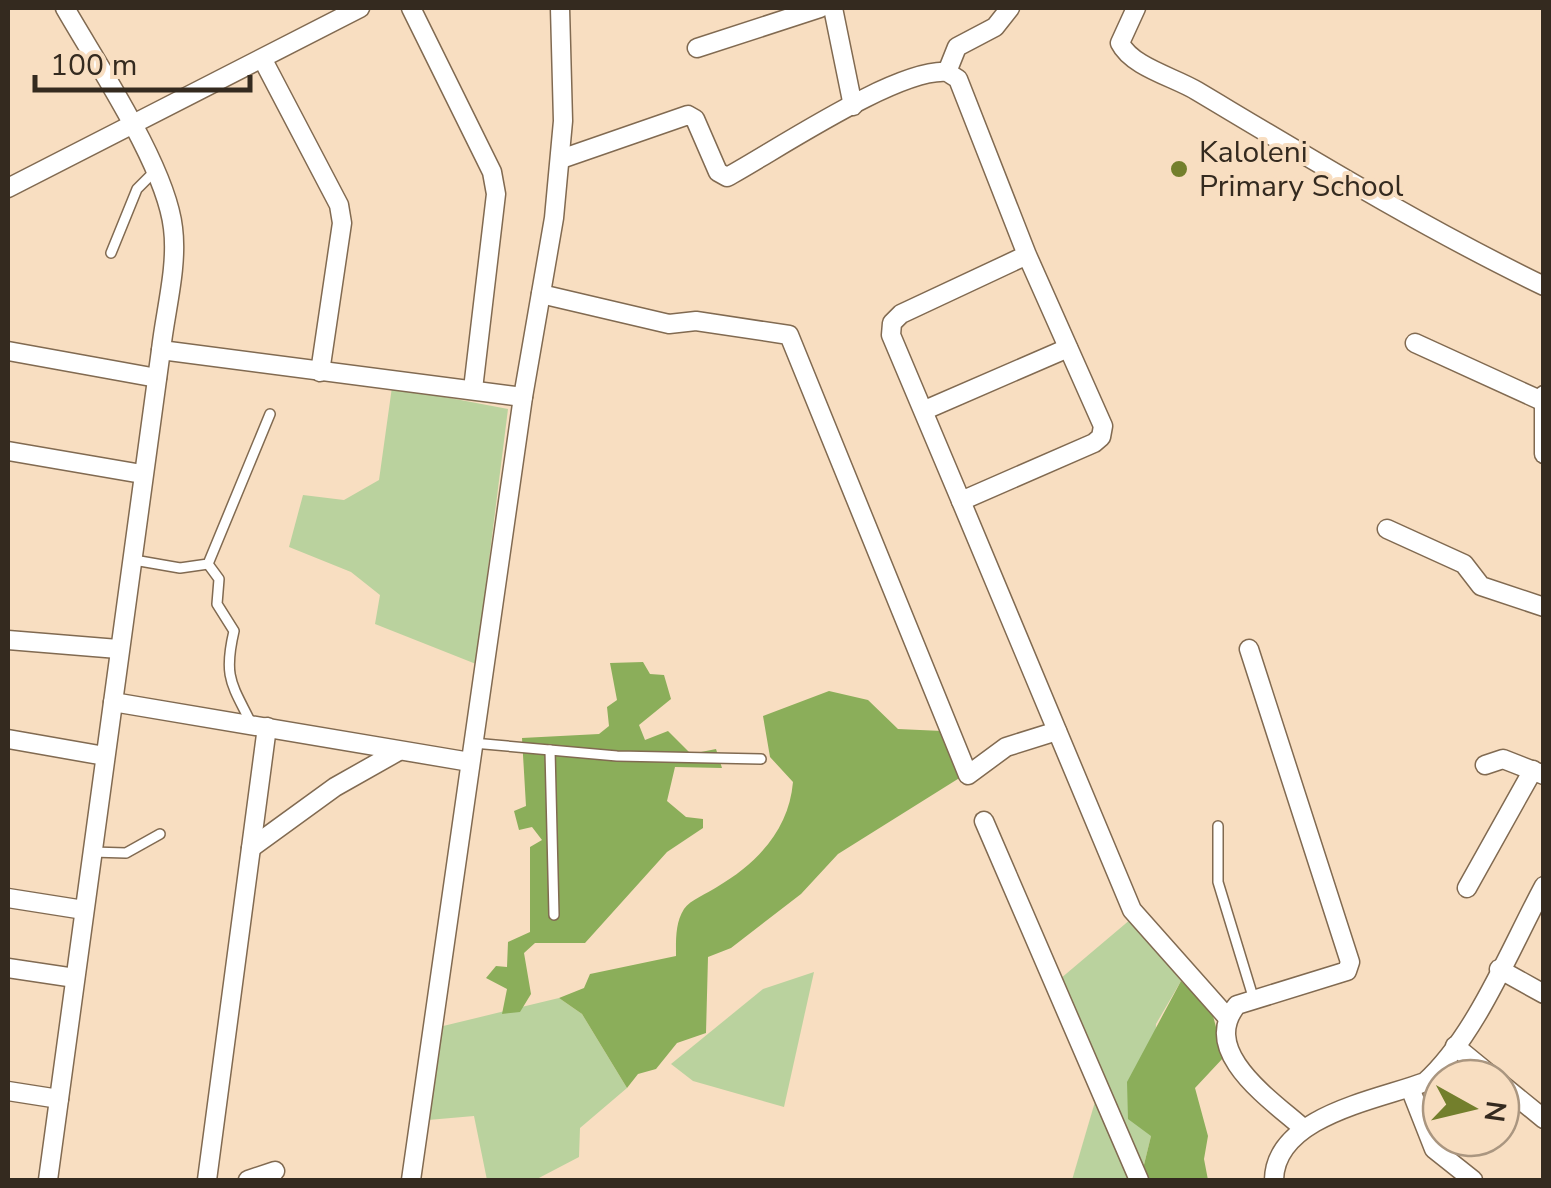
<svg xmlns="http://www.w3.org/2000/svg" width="1551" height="1188" viewBox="0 0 1551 1188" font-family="'Nunito Sans',sans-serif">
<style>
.green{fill:#bad29e}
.forest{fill:#8bae5a}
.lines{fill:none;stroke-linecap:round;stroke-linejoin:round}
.lane-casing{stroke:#816a51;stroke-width:12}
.street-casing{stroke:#816a51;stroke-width:21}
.lane{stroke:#fff;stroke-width:9}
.street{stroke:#fff;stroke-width:18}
.poi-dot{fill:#737f2c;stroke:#f8dec1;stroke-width:4}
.labels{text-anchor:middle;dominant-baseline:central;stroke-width:8;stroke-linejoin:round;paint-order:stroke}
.poi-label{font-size:30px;fill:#342a1f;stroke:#f8dec1;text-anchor:start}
</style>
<rect width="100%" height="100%" fill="#f8dec1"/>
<g class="green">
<path d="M 392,387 L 508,409 L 476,664 L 375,624 L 380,595 L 351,572 L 289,547 L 303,495 L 344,500 L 379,480 Z"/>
<path d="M 1131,919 L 1181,981 L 1156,1024 L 1151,1136 L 1143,1169 L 1060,979 Z"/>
<path d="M 814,972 L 784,1107 L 693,1081 L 671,1064 L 763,989 Z"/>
<path d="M 559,998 L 582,1014 L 627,1088 L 580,1128 L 579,1157 L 535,1180 L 487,1180 L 474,1116 L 428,1120 L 439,1027 Z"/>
<path d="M 1097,1095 L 1131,1180 L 1072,1180 Z"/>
</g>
<g class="forest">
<path d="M 643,662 L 650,674 L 664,675 L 671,699 L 639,725 L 645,740 L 668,731 L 691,754 L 716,749 L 722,768 L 675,767 L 667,801 L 686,817 L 703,819 L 703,828 L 667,852 L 585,943 L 535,943 L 524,953 L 531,994 L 520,1012 L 502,1014 L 507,989 L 486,978 L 496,966 L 507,967 L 508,942 L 530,932 L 530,847 L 542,840 L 532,827 L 519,830 L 514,811 L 526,806 L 522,738 L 599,734 L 609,726 L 607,707 L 617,700 L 610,663 Z"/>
<path d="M 829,691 L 868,700 L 898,729 L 942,731 L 961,777 L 838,854 L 801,894 L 731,948 L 708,957 L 706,1033 L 677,1043 L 656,1069 L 638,1074 L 627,1088 L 582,1014 L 559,998 L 584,988 L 590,974 L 676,956 C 676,941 675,923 684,909 C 690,900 708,893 717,887 C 758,863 789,829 793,782 L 770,757 L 763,716 Z"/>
<path d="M 1181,981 L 1212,1012 L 1224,1057 L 1195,1088 L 1208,1136 L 1204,1159 L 1208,1180 L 1147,1180 L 1143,1169 L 1151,1136 L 1128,1119 L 1127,1082 Z"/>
</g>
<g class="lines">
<g class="lane-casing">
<g id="lane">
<path d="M 111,253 L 137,189 L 154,172"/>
<path d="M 134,560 L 180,568 L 208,564 L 270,414"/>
<path d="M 208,564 L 219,579 L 217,604 L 234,631 C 223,678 232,684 252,725"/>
<path d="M 473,743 L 617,756 L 761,759"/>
<path d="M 550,750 L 554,915"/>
<path d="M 1218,826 L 1218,882 L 1254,1000"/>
<path d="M 92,852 L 126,853 L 160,834"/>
</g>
</g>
<g class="street-casing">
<g id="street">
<path d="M 411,8 L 492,172 L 496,194 L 473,389"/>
<path d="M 833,8 L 853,106"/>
<path d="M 1136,8 L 1120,43 C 1132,67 1174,77 1197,91 C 1311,159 1424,228 1544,286"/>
<path d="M 697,48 L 820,8"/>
<path d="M 263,60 L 339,205 L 342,223 L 320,372"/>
<path d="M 947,72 L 957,47 L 995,27 L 1010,8"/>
<path d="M 561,159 L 688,115 L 695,119 L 718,172 L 727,177 C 775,151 897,68 947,72 L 958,79 L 1027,255 L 1103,426 L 1101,437 L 1094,443 L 961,501 L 891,335 L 892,323 L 901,314 L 1027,255"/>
<path d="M 8,188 L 360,8"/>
<path d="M 541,294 L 669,324 L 696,321 L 789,335 L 968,775 L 1006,747 L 1057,731"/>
<path d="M 1415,343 L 1542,401"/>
<path d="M 161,350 L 523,397"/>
<path d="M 8,351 L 157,378"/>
<path d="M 1544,395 L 1544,454"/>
<path d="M 925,410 L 1068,348"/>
<path d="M 8,451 L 142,474"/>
<path d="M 961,501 L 1132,910 L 1227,1017"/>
<path d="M 1387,529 L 1464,564 L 1481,586 L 1544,607"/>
<path d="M 8,640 L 118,649"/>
<path d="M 1249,649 L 1350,962 L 1347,971 L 1237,1005 C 1198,1052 1273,1101 1304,1129"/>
<path d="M 113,702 L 470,762"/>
<path d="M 8,739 L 105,756"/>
<path d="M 1485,765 L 1503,759 L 1544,775"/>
<path d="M 984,821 L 1139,1180"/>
<path d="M 251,848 L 335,787 L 397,752"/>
<path d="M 1467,888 L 1533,770"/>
<path d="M 8,898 L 84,910"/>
<path d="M 8,968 L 75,978"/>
<path d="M 1499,969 L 1544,994"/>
<path d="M 1455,1046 L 1494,1078"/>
<path d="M 1501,1084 L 1544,1119"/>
<path d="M 1410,1088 L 1434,1149 L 1473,1180"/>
<path d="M 8,1091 L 59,1099"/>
<path d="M 48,1180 L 161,350 C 165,312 178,267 173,228 C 166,166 97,64 65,8"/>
<path d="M 207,1180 L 267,727"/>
<path d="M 248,1180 L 275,1171"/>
<path d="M 411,1180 L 523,397 L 554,218 L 563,121 L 560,8"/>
<path d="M 1274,1180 C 1275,1116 1377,1100 1425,1082 C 1476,1036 1511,947 1544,886"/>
</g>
</g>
<use href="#lane" class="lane"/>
<use href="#street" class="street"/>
</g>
<circle class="poi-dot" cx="1179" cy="169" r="10"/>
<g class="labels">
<g class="poi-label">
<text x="1199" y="152">Kaloleni<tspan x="1199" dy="34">Primary School</tspan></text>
</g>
</g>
<rect width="1551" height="1188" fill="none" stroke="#342a1f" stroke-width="20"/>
<g transform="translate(1471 1108) rotate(98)"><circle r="48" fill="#f8dec1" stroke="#aa9680" stroke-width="2.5"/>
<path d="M0-8L18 38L0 25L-18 38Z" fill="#737f2c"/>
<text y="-15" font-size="28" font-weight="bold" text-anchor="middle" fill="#342a1f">N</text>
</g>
<path d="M35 75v15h215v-15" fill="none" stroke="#342a1f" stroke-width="5"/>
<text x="50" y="75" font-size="30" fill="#342a1f" stroke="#f8dec1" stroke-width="8" paint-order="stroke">100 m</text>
</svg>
